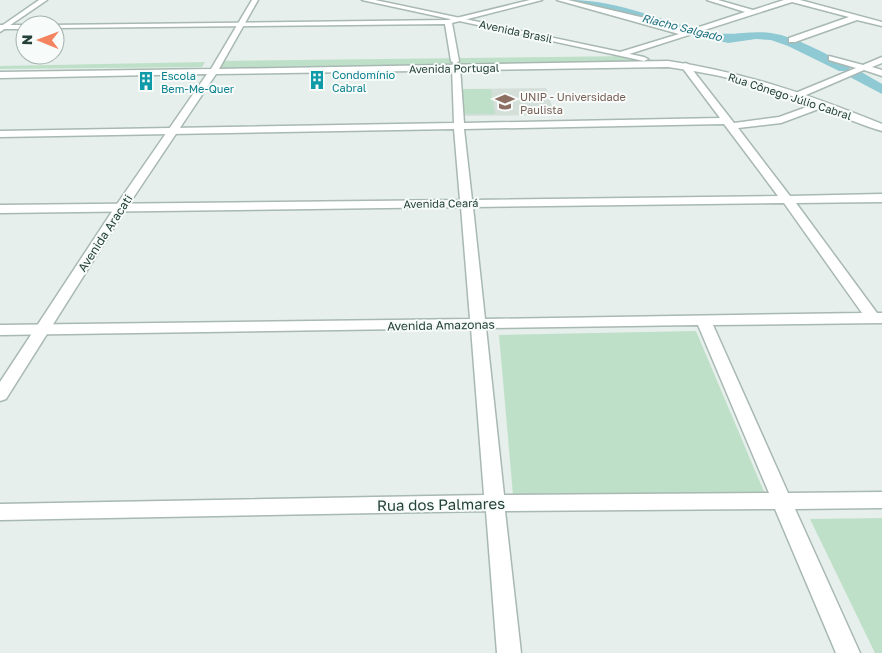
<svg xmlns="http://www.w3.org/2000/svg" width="882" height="653" viewBox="0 0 882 653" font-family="'Golos Text',sans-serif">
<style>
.built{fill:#d4dfda}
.green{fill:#bfe0c8}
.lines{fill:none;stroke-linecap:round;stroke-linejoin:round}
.canal{fill:#8ec9d4;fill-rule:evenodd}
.minor-casing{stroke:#a8b8b2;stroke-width:3}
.tertiary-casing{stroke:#a8b8b2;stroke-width:3}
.minor{fill:#fff;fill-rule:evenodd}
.tertiary{fill:#fff;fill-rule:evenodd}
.labels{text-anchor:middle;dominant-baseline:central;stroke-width:4;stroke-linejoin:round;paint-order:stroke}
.far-water-label{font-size:11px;font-style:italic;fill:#1c6f80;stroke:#f7fbf9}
.far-street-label{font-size:11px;fill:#24423a;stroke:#f7fbf9}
.far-culture-label{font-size:11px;fill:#0d838f;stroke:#f7fbf9;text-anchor:start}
.far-education-label{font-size:11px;fill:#785e54;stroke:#f7fbf9;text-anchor:start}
.street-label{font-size:12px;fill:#24423a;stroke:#f7fbf9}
.near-street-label{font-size:15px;fill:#24423a;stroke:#f7fbf9}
</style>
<rect width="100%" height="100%" fill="#e6efeb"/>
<path class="built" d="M 546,88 L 555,115 L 460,116 L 458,89 Z"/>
<g class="green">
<path d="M 636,56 L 658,61 L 212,68 L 217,61 Z"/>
<path d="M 205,62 L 202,67 L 0,69 L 0,66 Z"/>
<path d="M 461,89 L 491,89 L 495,114 L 463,114 Z"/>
<path d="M 696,331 L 765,494 L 513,495 L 499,335 Z"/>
<path d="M 882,518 L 882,653 L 875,653 L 810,519 Z"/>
</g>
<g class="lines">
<path class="canal" d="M 571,0 C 618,0 662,21 707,32 C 729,37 750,30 771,33 C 798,37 824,54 849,65 L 850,68 L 849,70 L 858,70 L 882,84 L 882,94 L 848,76 L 846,73 L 848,71 L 839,71 L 788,46 L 771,40 L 756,39 L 728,43 L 706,38 L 627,15 L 572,2 Z"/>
<g class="minor-casing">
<g id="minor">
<path d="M 530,0 L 542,0 L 452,23 L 459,61 L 455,64 L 451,61 L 445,24 L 55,28 L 55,25 L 52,25 L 448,20 Z"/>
<path d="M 557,0 L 568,0 L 649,19 L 687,31 L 745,12 L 707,0 L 718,0 L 753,10 L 784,0 L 800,0 L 882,22 L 882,26 L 857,20 L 795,42 L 789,42 L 789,38 L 849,17 L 792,2 L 623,56 L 619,54 L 620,52 L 679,34 Z"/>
<path d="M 0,25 L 26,25 L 25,29 L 0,29 Z"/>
<path d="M 829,56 L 863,65 L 882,57 L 882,63 L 872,67 L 882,70 L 882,76 L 864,70 L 799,98 L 793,98 L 793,94 L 856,68 L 829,60 Z"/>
<path d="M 685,63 L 688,64 L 734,123 L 779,117 L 818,103 L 824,103 L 824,107 L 781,123 L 738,128 L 790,196 L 882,194 L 882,202 L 796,203 L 877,313 L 882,313 L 882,323 L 713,325 L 788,493 L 882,492 L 882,508 L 795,509 L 860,653 L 836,653 L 775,509 L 505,511 L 521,653 L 497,653 L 486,511 L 0,520 L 0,504 L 484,495 L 471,328 L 0,335 L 0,325 L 470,319 L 461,207 L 0,213 L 0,205 L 460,200 L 454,129 L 0,137 L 0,131 L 454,123 L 452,67 L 456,64 L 460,67 L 464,123 L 720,118 L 681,66 ZM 724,124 L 778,196 L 472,200 L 464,129 ZM 784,203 L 862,313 L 485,319 L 473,207 ZM 698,325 L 769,493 L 504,495 L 486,328 Z"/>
</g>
</g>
<g class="tertiary-casing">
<g id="tertiary">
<path d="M 39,0 L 47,0 L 0,32 L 0,27 Z"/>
<path d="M 252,0 L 258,0 L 219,69 L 668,61 C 743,72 813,96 882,124 L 882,131 C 856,124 829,110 803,100 C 759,84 714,73 668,67 L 216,74 L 127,207 L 6,399 L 0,401 L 0,382 L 115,207 L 207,74 L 0,78 L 0,72 L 211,69 Z"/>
<path d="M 362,0 L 375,0 L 644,57 L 648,59 L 644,61 Z"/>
</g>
</g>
<use href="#minor" class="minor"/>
<use href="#tertiary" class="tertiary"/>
</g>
<defs>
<g id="building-bare" transform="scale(1.5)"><path d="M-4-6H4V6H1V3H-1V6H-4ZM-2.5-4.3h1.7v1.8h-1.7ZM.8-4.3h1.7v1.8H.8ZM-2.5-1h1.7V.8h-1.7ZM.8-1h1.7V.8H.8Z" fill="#0f9aa8" stroke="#f7fbf9" stroke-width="2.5" paint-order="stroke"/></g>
<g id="university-bare" transform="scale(1.5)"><path d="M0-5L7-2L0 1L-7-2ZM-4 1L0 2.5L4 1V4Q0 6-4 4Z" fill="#8d6e63" stroke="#f7fbf9" stroke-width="2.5" paint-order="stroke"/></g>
</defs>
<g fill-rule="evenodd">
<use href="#building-bare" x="317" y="80"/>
<use href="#building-bare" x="146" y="81"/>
<use href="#university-bare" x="505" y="102"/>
</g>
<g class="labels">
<g class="far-water-label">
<text transform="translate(682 27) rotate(14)">Riacho Salgado</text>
</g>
<g class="far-street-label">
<text transform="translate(516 31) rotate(12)">Avenida Brasil</text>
<text transform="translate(454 68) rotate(-1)">Avenida Portugal</text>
<text transform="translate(790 96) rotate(18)">Rua Cônego Júlio Cabral</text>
<text transform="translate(441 203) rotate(-1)">Avenida Ceará</text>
</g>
<g class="far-culture-label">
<text x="332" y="74">Condomínio<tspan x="332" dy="13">Cabral</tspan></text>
<text x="161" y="75">Escola<tspan x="161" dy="13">Bem-Me-Quer</tspan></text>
</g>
<g class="far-education-label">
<text x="520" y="96">UNIP - Universidade<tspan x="520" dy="13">Paulista</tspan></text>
</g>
<g class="street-label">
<text transform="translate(105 233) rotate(-57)">Avenida Aracati</text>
<text transform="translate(441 325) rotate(-1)">Avenida Amazonas</text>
</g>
<g class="near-street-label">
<text transform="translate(441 504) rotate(-1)">Rua dos Palmares</text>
</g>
</g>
<g transform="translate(40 40) rotate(271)"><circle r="24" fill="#f7fbf9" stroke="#a3b1ad"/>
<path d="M0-4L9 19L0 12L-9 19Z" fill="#f4845f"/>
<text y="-8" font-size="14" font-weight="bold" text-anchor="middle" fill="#24423a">N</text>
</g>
</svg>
